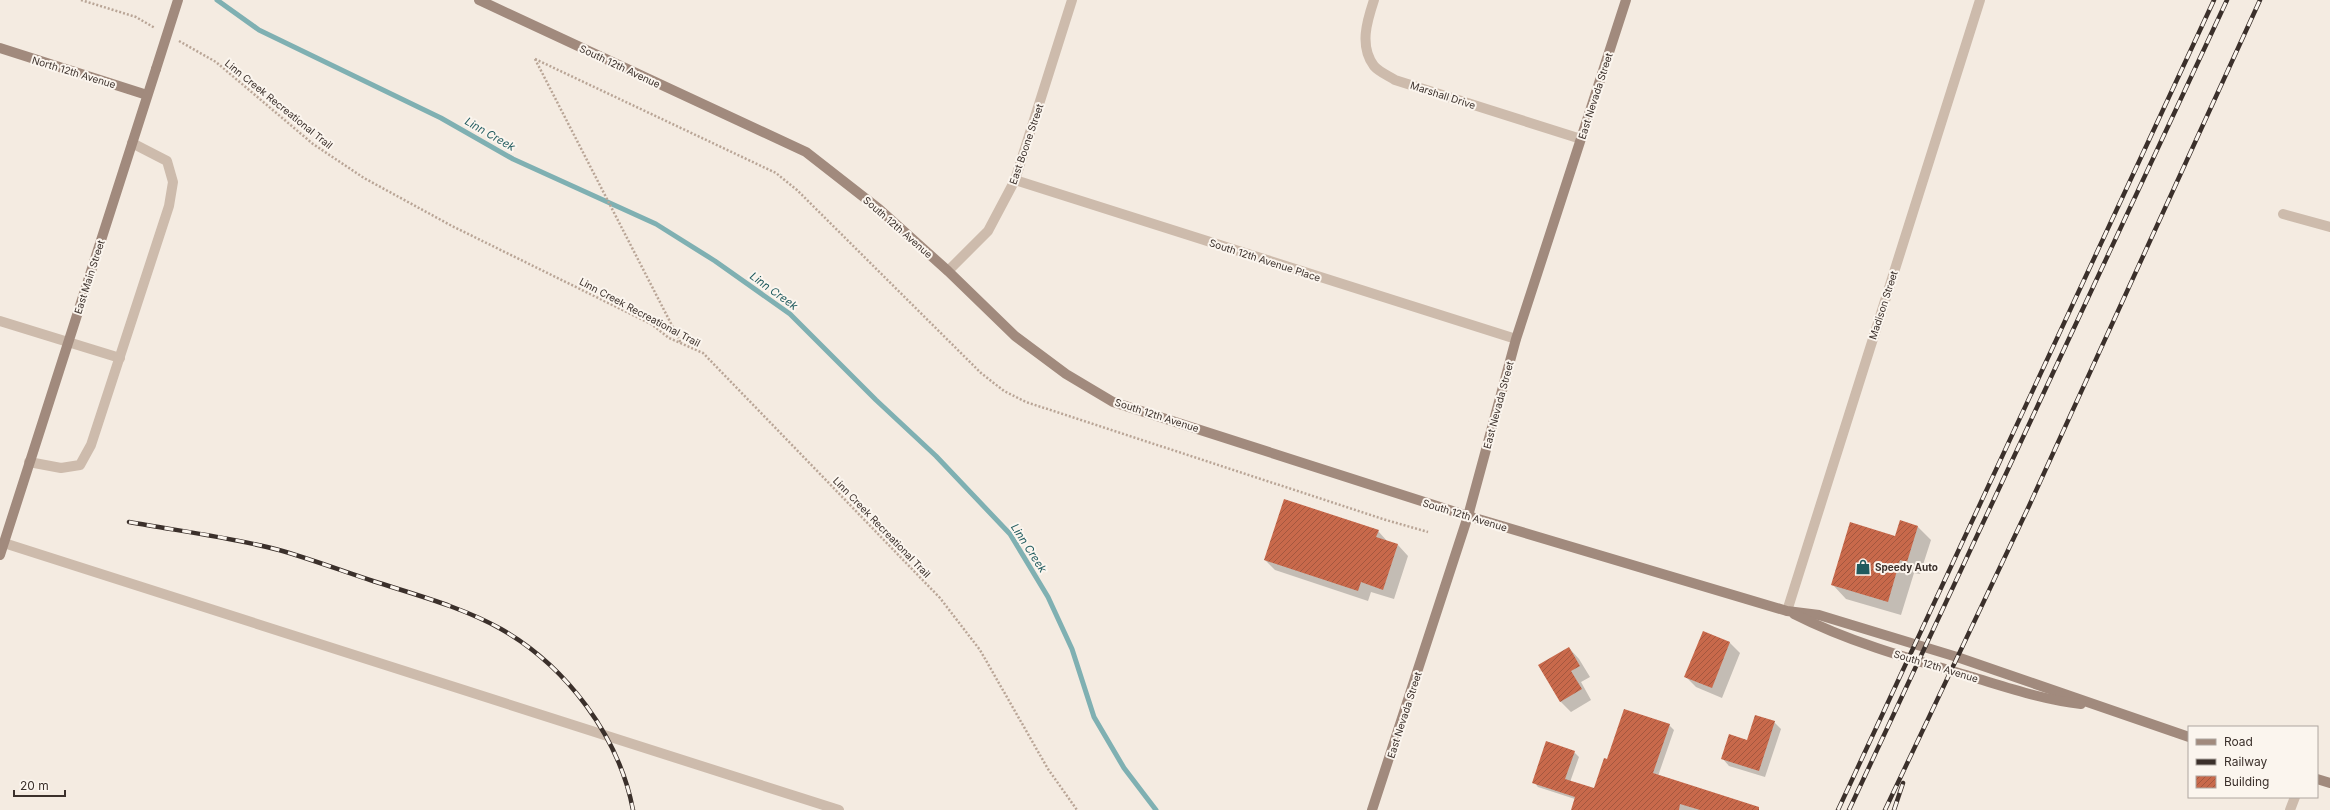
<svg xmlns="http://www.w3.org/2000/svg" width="2330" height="810" viewBox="0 0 2330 810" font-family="Inter,sans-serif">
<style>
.shadow{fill:#0003}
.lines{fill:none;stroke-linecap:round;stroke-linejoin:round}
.stream{stroke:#7fb0b2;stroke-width:5}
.building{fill:url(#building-hatch)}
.path{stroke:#b9a596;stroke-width:2.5;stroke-dasharray:2 2;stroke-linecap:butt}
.lane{stroke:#cdbbac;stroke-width:10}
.street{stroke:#cdbbac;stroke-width:10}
.secondary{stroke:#a18a7d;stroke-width:10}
.rail-casing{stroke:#3b302b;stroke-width:4.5}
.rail{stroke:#fbf5ee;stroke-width:3;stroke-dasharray:9;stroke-linecap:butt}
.secondary-bridge{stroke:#a18a7d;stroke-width:10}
.labels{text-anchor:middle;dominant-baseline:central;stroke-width:4;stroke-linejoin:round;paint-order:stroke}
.street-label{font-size:10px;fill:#3b302b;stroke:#fbf5ee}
.poi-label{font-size:10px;font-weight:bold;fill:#3b302b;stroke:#fbf5ee;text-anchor:start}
.water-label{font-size:11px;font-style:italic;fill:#1f5a5e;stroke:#fbf5ee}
</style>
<defs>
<pattern id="building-hatch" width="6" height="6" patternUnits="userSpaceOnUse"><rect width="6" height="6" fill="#c8694b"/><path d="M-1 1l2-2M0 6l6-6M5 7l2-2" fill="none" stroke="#a4573f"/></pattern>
</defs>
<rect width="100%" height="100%" fill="#f4ebe1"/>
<g class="shadow">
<path d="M 1917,526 L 1931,540 L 1920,574 L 1914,573 L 1901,615 L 1846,599 L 1833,585 L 1896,537 Z"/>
<path d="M 1378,531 L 1388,542 L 1398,545 L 1408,556 L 1394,599 L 1371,592 L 1368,601 L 1275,570 L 1265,560 Z"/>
<path d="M 1703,632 L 1730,643 L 1740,653 L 1722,698 L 1696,687 L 1686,677 Z"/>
<path d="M 1569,648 L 1579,659 L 1590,677 L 1581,682 L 1591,700 L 1571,712 L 1560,701 Z"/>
<path d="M 1774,722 L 1781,729 L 1765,777 L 1729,766 L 1723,759 Z"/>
<path d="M 1669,725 L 1674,730 L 1658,776 L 1750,810 L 1572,810 L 1575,799 L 1538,787 L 1534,782 L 1574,752 L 1579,757 L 1570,782 L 1595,790 L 1608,760 Z"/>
</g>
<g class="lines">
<path class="stream" d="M 217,0 L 259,30 L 441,118 L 513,159 L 656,224 L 715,261 L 790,314 L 876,400 L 936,456 L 1010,534 L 1048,597 L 1072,649 L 1094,717 L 1124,768 L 1156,810"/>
</g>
<g class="building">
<path d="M 1284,499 L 1379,530 L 1376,537 L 1398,544 L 1383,590 L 1361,582 L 1358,591 L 1264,560 Z"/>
<path d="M 1900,520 L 1918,526 L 1907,562 L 1900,560 L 1888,602 L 1831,585 L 1850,522 L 1895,536 Z"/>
<path d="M 1703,631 L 1730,642 L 1712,688 L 1684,677 Z"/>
<path d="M 1569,647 L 1580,666 L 1571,671 L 1582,689 L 1560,702 L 1538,665 Z"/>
<path d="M 1624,709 L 1670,724 L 1653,773 L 1759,807 L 1759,810 L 1700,810 L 1680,804 L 1679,810 L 1571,810 L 1575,797 L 1532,783 L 1546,741 L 1575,751 L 1565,779 L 1594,788 L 1604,758 L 1607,759 Z"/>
<path d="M 1755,715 L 1775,721 L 1759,771 L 1721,759 L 1729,734 L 1747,740 Z"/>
</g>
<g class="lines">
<g class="path">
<path d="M 81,0 L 136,17 L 155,28"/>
<path d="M 179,41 L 216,62 L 313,144 L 364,178 L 452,226 L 651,324 L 669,338 L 703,353 L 940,598 L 980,650 L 1048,769 L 1077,810"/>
<path d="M 535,59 L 776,173 L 797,190 L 981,373 L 1004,391 L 1026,402 L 1386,520 L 1428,532"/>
<path d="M 535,59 L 681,343"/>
</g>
<g class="lane">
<path d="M 68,342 L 120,358"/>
<path d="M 29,462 L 61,468 L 80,465 L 91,445 L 169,206 L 173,182 L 167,161 L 132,143"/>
<path d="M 4,543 L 839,810"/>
</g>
<g class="street">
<path d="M 1374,0 C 1367,21 1359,46 1374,66 C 1379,72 1389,76 1395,80 L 1581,139"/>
<path d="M 1015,180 L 1516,339"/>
<path d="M 2283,214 L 2330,227"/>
<path d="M 948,271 L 988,231 L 1015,180 L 1072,0"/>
<path d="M 0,321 L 68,342"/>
<path d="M 1787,611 L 1980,0"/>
<path d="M 2290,810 L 2295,797"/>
</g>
<g class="secondary">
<path d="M 479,0 L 806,152 L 879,209 L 948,271 L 1015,336 L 1066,374 L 1113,402 L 1468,516 L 1787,611 L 1819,615 L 1957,657 L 2189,737"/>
<path d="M 0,48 L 147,95"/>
<path d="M 0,555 L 156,69"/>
<path d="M 1794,614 C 1849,642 1910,659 1969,676 C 2006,687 2043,700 2081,704"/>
<path d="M 2317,779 L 2330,783"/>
<path d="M 1372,810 L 1468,516 L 1516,339 L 1626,0"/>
</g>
<g class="rail-casing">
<g id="rail">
<path d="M 129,522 C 179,531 230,537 279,550 C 311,559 342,571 373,581 C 416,595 462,607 501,629 C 566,666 619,736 633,810"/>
<path d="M 1838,810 L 2214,0"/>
<path d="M 1849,810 L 2227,0"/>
<path d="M 1885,810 L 2029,506 L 2260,0"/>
<path d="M 1894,810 L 1903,783"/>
</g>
</g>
<use href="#rail" class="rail"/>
<path class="secondary-bridge" d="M 156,69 L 178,0"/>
</g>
<defs>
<g id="shop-bare" transform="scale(1.2)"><path d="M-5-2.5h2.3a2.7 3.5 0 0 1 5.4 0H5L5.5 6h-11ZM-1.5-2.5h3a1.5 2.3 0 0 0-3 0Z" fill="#1f5a5e" stroke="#fbf5ee" stroke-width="2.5" paint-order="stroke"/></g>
</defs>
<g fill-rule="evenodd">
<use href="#shop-bare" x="1863" y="567"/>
</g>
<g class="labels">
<g class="street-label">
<text transform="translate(620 66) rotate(25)">South 12th Avenue</text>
<text transform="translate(74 72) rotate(17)">North 12th Avenue</text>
<text transform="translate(1443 95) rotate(18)">Marshall Drive</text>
<text transform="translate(1595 96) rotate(-72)">East Nevada Street</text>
<text transform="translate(279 104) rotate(39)">Linn Creek Recreational Trail</text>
<text transform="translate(1026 144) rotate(-71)">East Boone Street</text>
<text transform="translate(898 227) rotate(41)">South 12th Avenue</text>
<text transform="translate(1265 260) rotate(18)">South 12th Avenue Place</text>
<text transform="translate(89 277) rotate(-72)">East Main Street</text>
<text transform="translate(1883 305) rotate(-72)">Madison Street</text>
<text transform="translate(640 312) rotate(28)">Linn Creek Recreational Trail</text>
<text transform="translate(1498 405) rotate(-75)">East Nevada Street</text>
<text transform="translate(1157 415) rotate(18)">South 12th Avenue</text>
<text transform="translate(1465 515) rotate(17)">South 12th Avenue</text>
<text transform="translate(882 527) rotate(46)">Linn Creek Recreational Trail</text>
<text transform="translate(1936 666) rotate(17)">South 12th Avenue</text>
<text transform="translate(1404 715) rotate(-72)">East Nevada Street</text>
</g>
<g class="poi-label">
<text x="1875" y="567">Speedy Auto</text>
</g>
<g class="water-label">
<text transform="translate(490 134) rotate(30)">Linn Creek</text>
<text transform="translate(774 291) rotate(36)">Linn Creek</text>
<text transform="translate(1029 548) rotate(57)">Linn Creek</text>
</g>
</g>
<rect x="2188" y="726" width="130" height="72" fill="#fbf5ee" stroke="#aea6a0"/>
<rect x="2196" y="739" width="20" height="6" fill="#a18a7d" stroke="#aea6a0"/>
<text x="2224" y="746" font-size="12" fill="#3b302b">Road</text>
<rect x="2196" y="759" width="20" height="6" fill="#3b302b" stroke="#aea6a0"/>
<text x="2224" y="766" font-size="12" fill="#3b302b">Railway</text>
<rect x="2196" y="776" width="20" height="12" fill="url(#building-hatch)" stroke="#aea6a0"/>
<text x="2224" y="786" font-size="12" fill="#3b302b">Building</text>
<path d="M14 790v6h51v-6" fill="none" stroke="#3b302b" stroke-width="2"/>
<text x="20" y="790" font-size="12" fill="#3b302b" stroke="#fbf5ee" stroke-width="3" paint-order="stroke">20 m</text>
</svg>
